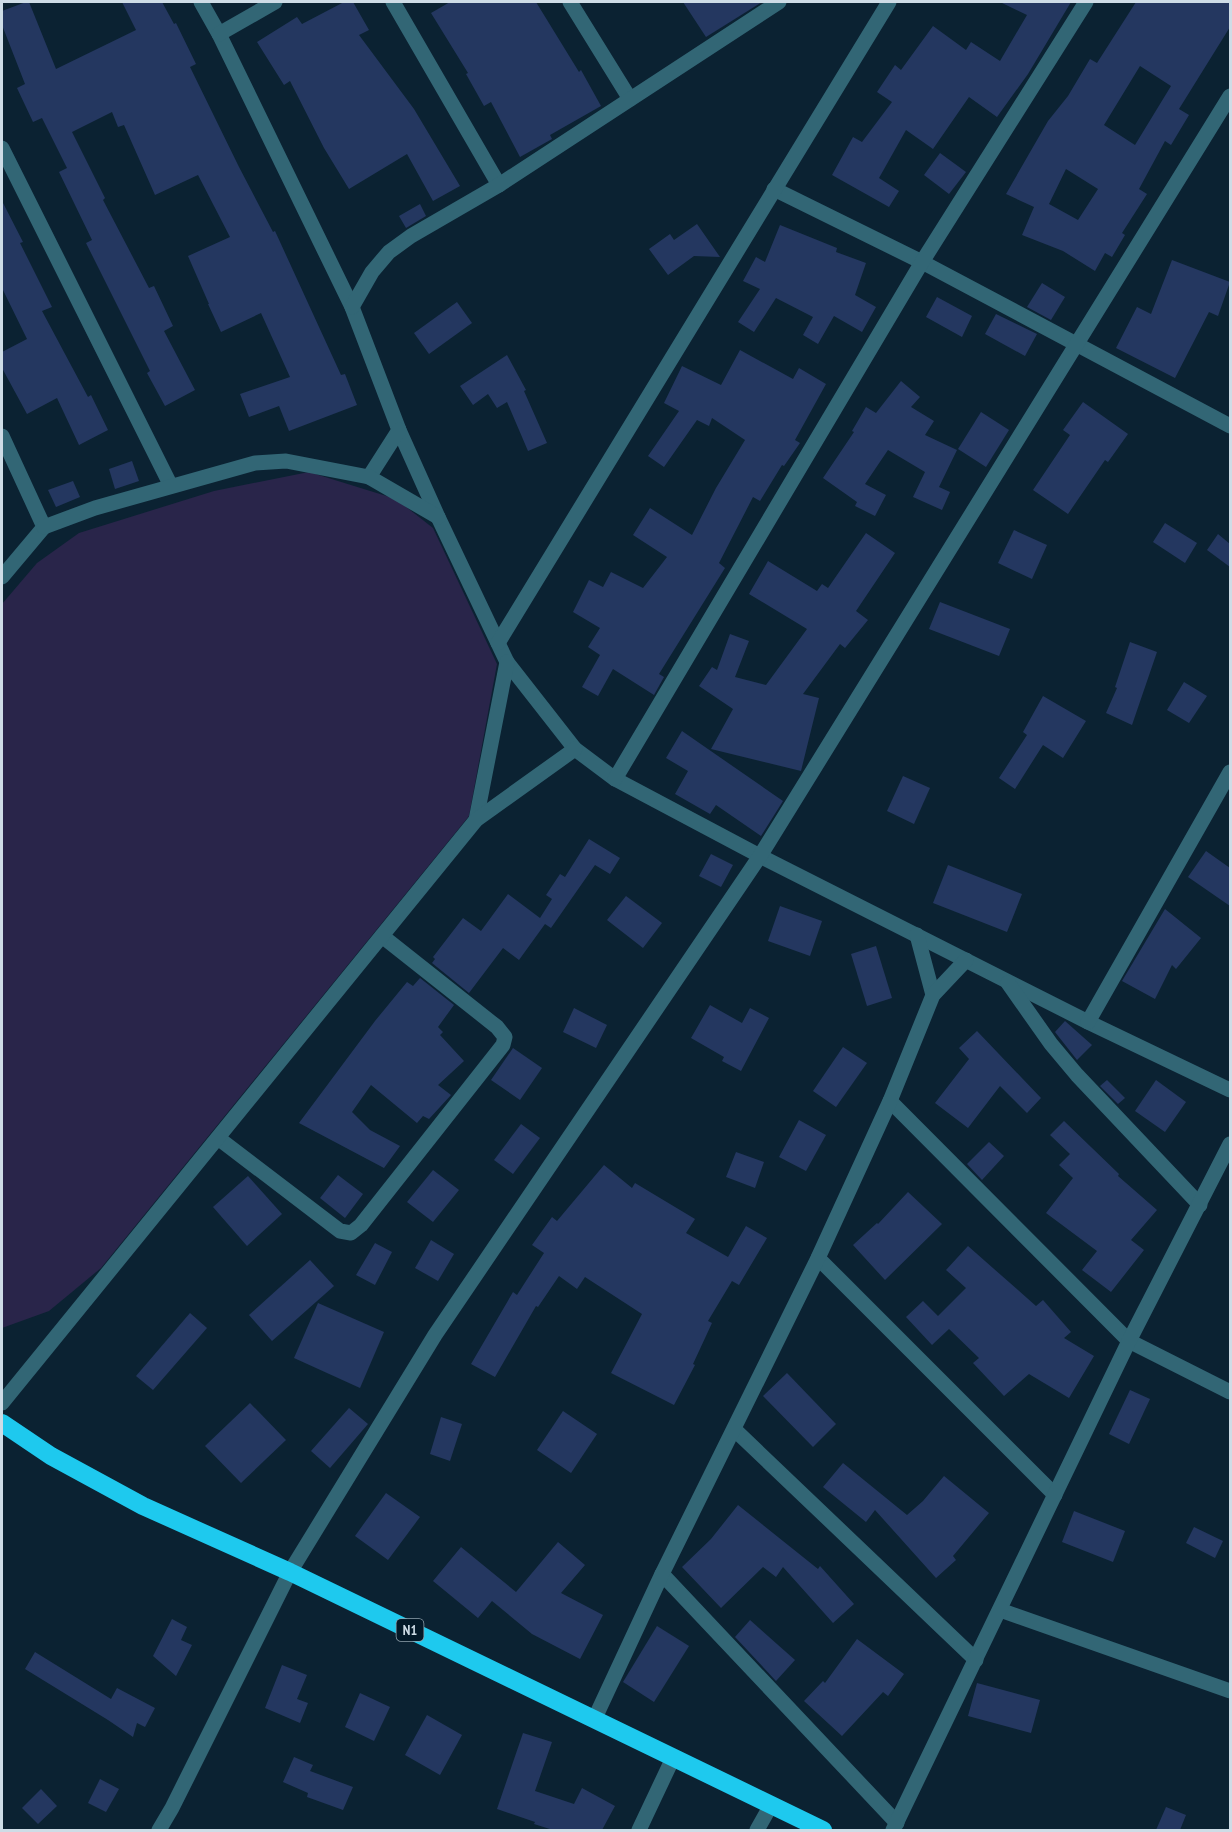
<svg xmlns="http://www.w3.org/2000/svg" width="1232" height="1832" viewBox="0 0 1232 1832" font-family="'PT Sans Narrow',sans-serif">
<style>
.green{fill:#29254a}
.building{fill:#243760;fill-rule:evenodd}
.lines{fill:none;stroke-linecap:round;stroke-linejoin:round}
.minor{stroke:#326675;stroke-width:15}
.highway{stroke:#1ec9ee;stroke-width:18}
.labels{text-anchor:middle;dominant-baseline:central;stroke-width:4.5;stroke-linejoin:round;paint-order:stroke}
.shield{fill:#031928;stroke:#91a2ad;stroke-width:1.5}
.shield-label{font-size:14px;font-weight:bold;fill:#cedce6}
</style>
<rect width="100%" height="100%" fill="#0b2232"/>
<path class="green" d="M 309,472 L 396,499 L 433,528 L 497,664 L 469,816 L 101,1268 L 49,1311 L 2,1328 L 2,604 L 37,563 L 79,533 L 214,491 Z"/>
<g class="building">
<path d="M 26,2 L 29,2 L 56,69 L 136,30 L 122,2 L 162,2 L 174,24 L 176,23 L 196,64 L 190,67 L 239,167 L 273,232 L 275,231 L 341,375 L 345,374 L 357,405 L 289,431 L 279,406 L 249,417 L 240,394 L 290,377 L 261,313 L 221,332 L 208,304 L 209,304 L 188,256 L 230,237 L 198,175 L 155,195 L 124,125 L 118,127 L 112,112 L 72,132 L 105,198 L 103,200 L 149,288 L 154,286 L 173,326 L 164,331 L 195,390 L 165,406 L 147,373 L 150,371 L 86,243 L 92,240 L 59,172 L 67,168 L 42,118 L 33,122 L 17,88 L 25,84 L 2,25 L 2,11 Z"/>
<path d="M 344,2 L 353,2 L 369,30 L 359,35 L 414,109 L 460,186 L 433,201 L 407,154 L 349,189 L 324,148 L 290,81 L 284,85 L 257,42 L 297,17 L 302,24 Z"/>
<path d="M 450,2 L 536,2 L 579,72 L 581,70 L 601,106 L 550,135 L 552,139 L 520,157 L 491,102 L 484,106 L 466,74 L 468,73 L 431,13 Z"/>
<path d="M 683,2 L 762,2 L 706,37 Z"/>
<path d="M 1000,2 L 1071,2 L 1028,74 L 997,117 L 969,97 L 933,149 L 906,130 L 879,178 L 899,191 L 889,207 L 832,175 L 853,137 L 862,142 L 892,102 L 877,92 L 895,65 L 901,70 L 933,26 L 966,50 L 971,42 L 1000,61 L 1027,15 Z"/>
<path d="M 1136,2 L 1230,2 L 1230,27 L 1179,109 L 1189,115 L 1171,145 L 1165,141 L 1139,189 L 1147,194 L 1122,233 L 1125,235 L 1112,257 L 1105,253 L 1095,271 L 1063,251 L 1022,235 L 1034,207 L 1006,194 L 1048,121 L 1068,96 L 1090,59 L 1097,63 ZM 1140,66 L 1171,86 L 1135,145 L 1104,125 ZM 1066,169 L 1098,189 L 1078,220 L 1049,204 Z"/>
<path d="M 940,153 L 966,172 L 949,194 L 924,175 Z"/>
<path d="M 2,201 L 23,242 L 20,243 L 52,307 L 42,311 L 88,397 L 91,395 L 108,430 L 79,445 L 57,398 L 27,414 L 2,368 L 2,352 L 27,339 L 2,288 Z"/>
<path d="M 420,204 L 426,216 L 406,228 L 399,216 Z"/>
<path d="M 697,224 L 720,257 L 694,256 L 668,275 L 649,249 L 670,234 L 674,240 Z"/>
<path d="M 780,225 L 837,248 L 836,252 L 866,263 L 855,295 L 876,307 L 862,332 L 834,316 L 818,344 L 803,335 L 813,317 L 776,298 L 754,332 L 738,322 L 760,289 L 743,281 L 756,257 L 765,262 Z"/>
<path d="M 1172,260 L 1230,282 L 1218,316 L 1209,312 L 1175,378 L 1116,348 L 1137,307 L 1151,314 Z"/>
<path d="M 1042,283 L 1065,297 L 1051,320 L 1027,307 Z"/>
<path d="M 937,297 L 972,316 L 962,337 L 926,317 Z"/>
<path d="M 457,302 L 472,323 L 429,354 L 414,333 Z"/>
<path d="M 996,314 L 1037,334 L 1025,356 L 985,334 Z"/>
<path d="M 740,350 L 793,379 L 799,368 L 826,384 L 795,440 L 800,443 L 784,466 L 782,465 L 760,501 L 753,497 L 719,563 L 725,568 L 659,674 L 664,677 L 654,695 L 613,669 L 598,696 L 582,687 L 600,655 L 588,647 L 600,628 L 573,612 L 589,580 L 603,587 L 611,572 L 643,588 L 667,557 L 633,535 L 650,508 L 692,535 L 716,488 L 745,440 L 712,418 L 709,426 L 697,420 L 664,467 L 648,456 L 679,411 L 664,403 L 682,366 L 721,385 Z"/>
<path d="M 507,355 L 526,390 L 524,391 L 547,443 L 528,451 L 507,402 L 497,408 L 488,394 L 473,405 L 460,386 Z"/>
<path d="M 901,381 L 920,397 L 911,407 L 934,421 L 925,435 L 957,450 L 939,487 L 950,492 L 942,510 L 913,497 L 925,472 L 888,450 L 865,484 L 886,495 L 875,516 L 855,506 L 857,502 L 823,478 L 854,432 L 852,431 L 866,407 L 876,413 Z"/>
<path d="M 1083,402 L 1128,434 L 1108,462 L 1105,460 L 1068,514 L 1033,490 L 1070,435 L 1063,430 Z"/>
<path d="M 981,412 L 1009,430 L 986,467 L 958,449 Z"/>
<path d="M 132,461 L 139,481 L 115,489 L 109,469 Z"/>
<path d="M 73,481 L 80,497 L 56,507 L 48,490 Z"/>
<path d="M 1165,523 L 1197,543 L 1185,563 L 1153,542 Z"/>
<path d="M 1014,530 L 1047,545 L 1032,579 L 998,563 Z"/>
<path d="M 866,533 L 895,553 L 856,611 L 868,620 L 845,648 L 840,644 L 803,694 L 819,698 L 801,771 L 711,749 L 733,709 L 699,686 L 712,667 L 717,670 L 730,634 L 749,641 L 735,677 L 766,685 L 807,629 L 749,594 L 768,561 L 817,591 L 822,584 L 828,588 Z"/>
<path d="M 1218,534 L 1230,544 L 1230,567 L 1207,550 Z"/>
<path d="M 940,602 L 1010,629 L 999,656 L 929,629 Z"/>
<path d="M 1130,642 L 1157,652 L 1132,725 L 1106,713 L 1117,688 L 1115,687 Z"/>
<path d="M 1184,682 L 1207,696 L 1189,723 L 1167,710 Z"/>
<path d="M 1043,696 L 1086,721 L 1063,758 L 1043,745 L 1015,789 L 999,778 L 1027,735 L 1023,732 Z"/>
<path d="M 682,731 L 783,801 L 761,836 L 716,805 L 710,814 L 675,794 L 688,771 L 666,758 Z"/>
<path d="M 903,776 L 930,788 L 914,824 L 887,811 Z"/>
<path d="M 589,839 L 620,858 L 610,874 L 595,865 L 551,928 L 545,924 L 519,960 L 503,948 L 469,993 L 432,963 L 435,959 L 433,957 L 463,918 L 481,931 L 508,894 L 540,918 L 552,899 L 546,895 L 560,874 L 565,877 Z"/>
<path d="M 1206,851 L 1230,868 L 1230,906 L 1188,877 Z"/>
<path d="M 711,854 L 733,865 L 721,887 L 699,876 Z"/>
<path d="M 948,865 L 1022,894 L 1007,932 L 933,903 Z"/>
<path d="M 626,896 L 662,923 L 643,948 L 607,920 Z"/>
<path d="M 780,906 L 822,921 L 810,956 L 768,941 Z"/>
<path d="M 1165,909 L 1201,938 L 1176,969 L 1172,965 L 1155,999 L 1122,981 Z"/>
<path d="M 876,946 L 892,998 L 867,1006 L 851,954 Z"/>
<path d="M 420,978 L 454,1005 L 438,1027 L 443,1032 L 440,1035 L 464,1061 L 438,1085 L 451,1095 L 429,1119 L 423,1116 L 417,1123 L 371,1085 L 352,1112 L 370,1130 L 400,1146 L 384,1168 L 299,1123 L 375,1021 L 407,982 L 413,986 Z"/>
<path d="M 710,1005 L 742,1023 L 750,1008 L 769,1018 L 741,1071 L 722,1061 L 724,1057 L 691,1038 Z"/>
<path d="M 574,1008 L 607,1025 L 596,1048 L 563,1032 Z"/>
<path d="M 1065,1021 L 1092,1045 L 1077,1060 L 1055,1032 Z"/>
<path d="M 977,1031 L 1041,1098 L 1027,1113 L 1000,1086 L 968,1128 L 935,1103 L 969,1059 L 959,1048 Z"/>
<path d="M 843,1047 L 867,1063 L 836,1107 L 813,1091 Z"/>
<path d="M 513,1048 L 542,1068 L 520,1100 L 491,1080 Z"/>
<path d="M 1107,1080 L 1125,1098 L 1118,1104 L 1100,1086 Z"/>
<path d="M 1156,1080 L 1186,1102 L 1165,1132 L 1135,1111 Z"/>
<path d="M 799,1120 L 826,1135 L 806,1171 L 779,1157 Z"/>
<path d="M 1064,1121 L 1119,1174 L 1118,1176 L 1157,1210 L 1131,1240 L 1144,1250 L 1111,1292 L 1082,1270 L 1097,1251 L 1046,1213 L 1073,1178 L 1059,1165 L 1070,1154 L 1050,1135 Z"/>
<path d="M 521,1124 L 540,1138 L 513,1174 L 494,1160 Z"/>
<path d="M 989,1142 L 1004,1156 L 982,1180 L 967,1164 Z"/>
<path d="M 736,1152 L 764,1162 L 755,1188 L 726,1177 Z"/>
<path d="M 604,1165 L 632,1188 L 635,1183 L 695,1219 L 686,1233 L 728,1257 L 746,1226 L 767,1238 L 739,1285 L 732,1281 L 708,1321 L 712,1323 L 693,1364 L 695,1365 L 674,1405 L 611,1373 L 642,1314 L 585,1277 L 577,1289 L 559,1276 L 538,1307 L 536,1306 L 495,1377 L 471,1364 L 513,1292 L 517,1295 L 544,1253 L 532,1245 L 552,1217 L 557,1221 Z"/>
<path d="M 433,1170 L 459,1190 L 433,1222 L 407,1202 Z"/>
<path d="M 338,1175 L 363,1194 L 345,1218 L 320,1198 Z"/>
<path d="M 248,1176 L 282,1214 L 247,1246 L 213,1207 Z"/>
<path d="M 908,1192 L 942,1224 L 885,1280 L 853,1245 L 877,1223 L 878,1224 Z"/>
<path d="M 431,1240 L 454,1254 L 438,1281 L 415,1268 Z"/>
<path d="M 375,1243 L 392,1252 L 375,1285 L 356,1275 Z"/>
<path d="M 968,1246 L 1036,1306 L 1043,1300 L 1071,1332 L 1064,1338 L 1094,1356 L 1069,1398 L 1029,1374 L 1004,1396 L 973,1363 L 979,1358 L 949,1329 L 932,1345 L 906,1317 L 923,1301 L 938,1316 L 966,1288 L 946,1270 Z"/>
<path d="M 310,1260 L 334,1286 L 272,1341 L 249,1315 Z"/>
<path d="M 318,1303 L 384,1332 L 360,1388 L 294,1358 Z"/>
<path d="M 190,1313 L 207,1328 L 153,1390 L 136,1376 Z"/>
<path d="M 787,1373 L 836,1424 L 813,1447 L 763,1396 Z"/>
<path d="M 1130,1390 L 1150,1399 L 1129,1444 L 1109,1434 Z"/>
<path d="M 250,1403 L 286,1440 L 241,1483 L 205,1446 Z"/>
<path d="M 349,1408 L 368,1424 L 330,1468 L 311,1451 Z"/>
<path d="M 563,1411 L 597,1434 L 571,1473 L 537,1450 Z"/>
<path d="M 441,1417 L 462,1424 L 450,1461 L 430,1454 Z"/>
<path d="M 843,1463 L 907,1515 L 923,1501 L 944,1476 L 989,1513 L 953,1556 L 956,1560 L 936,1578 L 875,1510 L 866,1522 L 823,1487 Z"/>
<path d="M 386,1493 L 420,1517 L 388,1560 L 355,1536 Z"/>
<path d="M 738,1505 L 818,1569 L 820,1566 L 854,1604 L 833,1623 L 783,1567 L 776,1577 L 763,1567 L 721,1608 L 682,1567 L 711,1539 Z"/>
<path d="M 1074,1511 L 1125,1531 L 1113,1562 L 1062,1542 Z"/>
<path d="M 1194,1527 L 1223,1541 L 1215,1558 L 1186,1543 Z"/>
<path d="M 558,1542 L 585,1565 L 561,1593 L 603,1615 L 580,1659 L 532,1634 L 492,1601 L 478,1618 L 433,1581 L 461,1547 L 516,1592 Z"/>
<path d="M 172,1619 L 187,1627 L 181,1640 L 192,1645 L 176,1676 L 153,1656 Z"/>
<path d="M 750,1620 L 795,1660 L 776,1681 L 735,1637 Z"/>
<path d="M 657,1626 L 689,1646 L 654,1702 L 623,1682 Z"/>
<path d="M 857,1639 L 904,1674 L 888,1696 L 883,1692 L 842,1736 L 804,1701 L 823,1681 L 825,1683 Z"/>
<path d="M 35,1652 L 111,1699 L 117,1688 L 155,1708 L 145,1727 L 137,1723 L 133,1737 L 108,1720 L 25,1669 Z"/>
<path d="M 282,1665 L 307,1675 L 297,1699 L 308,1703 L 300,1723 L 265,1708 Z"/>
<path d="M 977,1683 L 1040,1700 L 1031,1733 L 968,1716 Z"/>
<path d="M 360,1693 L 390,1707 L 374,1741 L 345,1727 Z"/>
<path d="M 427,1715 L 462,1735 L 440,1775 L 405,1755 Z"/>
<path d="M 523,1733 L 552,1742 L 535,1791 L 574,1804 L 582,1788 L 615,1806 L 602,1830 L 553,1830 L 534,1824 L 535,1822 L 497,1809 Z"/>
<path d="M 294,1757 L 313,1765 L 310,1771 L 353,1787 L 343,1810 L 307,1797 L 308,1793 L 283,1782 Z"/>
<path d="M 100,1779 L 119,1789 L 106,1812 L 88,1803 Z"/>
<path d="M 41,1789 L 57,1806 L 38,1824 L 22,1808 Z"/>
<path d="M 1166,1807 L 1186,1815 L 1180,1830 L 1156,1830 Z"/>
</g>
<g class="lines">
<g class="minor">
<path d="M 201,2 L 219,34 L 352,307 L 399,430 L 438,517 L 507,662 L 575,749 L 615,779 L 760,856 L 1088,1022 L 1230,1090"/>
<path d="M 393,2 L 499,185"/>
<path d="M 570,2 L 630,99"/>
<path d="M 219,34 L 275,2"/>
<path d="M 2,148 L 171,486"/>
<path d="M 774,189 L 922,262 L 1230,426"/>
<path d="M 352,307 L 372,272 L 389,252 L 411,236 L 499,185 L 779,2"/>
<path d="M 2,436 L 44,527 L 2,577"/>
<path d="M 369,477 L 399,430"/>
<path d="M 44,527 L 95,508 L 255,463 L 286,461 L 369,477 L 438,517"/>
<path d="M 498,643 L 889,2"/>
<path d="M 615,779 L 922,262 L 1086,2"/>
<path d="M 476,820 L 507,662"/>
<path d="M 917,935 L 933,995"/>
<path d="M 1008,983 L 1051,1044 L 1077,1075 L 1200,1205"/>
<path d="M 1088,1022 L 1230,772"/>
<path d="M 890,1101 L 1129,1341 L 1230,1392"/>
<path d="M 218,1138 L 340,1231 L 351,1233 L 361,1225 L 503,1045 L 505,1037 L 497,1027 L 382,936"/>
<path d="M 818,1258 L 1055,1495"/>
<path d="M 2,1403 L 476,820 L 575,749"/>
<path d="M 735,1430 L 976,1660"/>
<path d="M 662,1574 L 897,1823"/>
<path d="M 1000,1610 L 1230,1691"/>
<path d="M 594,1720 L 662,1574 L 818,1258 L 890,1101 L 933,995 L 966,960"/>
<path d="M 159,1830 L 172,1808 L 290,1572 L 435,1335 L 760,856 L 1230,96"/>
<path d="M 639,1830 L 673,1758"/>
<path d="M 757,1830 L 771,1805"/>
<path d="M 893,1830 L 1129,1341 L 1230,1144"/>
</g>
<path class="highway" d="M 2,1423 L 51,1456 L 143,1506 L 290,1572 L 823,1830"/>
</g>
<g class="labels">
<rect class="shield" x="396.5" y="1619" width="27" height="22" rx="4.5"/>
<g class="shield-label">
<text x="410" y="1630">N1</text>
</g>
</g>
<rect width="1232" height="1832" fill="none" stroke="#cedce6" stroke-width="6"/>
</svg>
